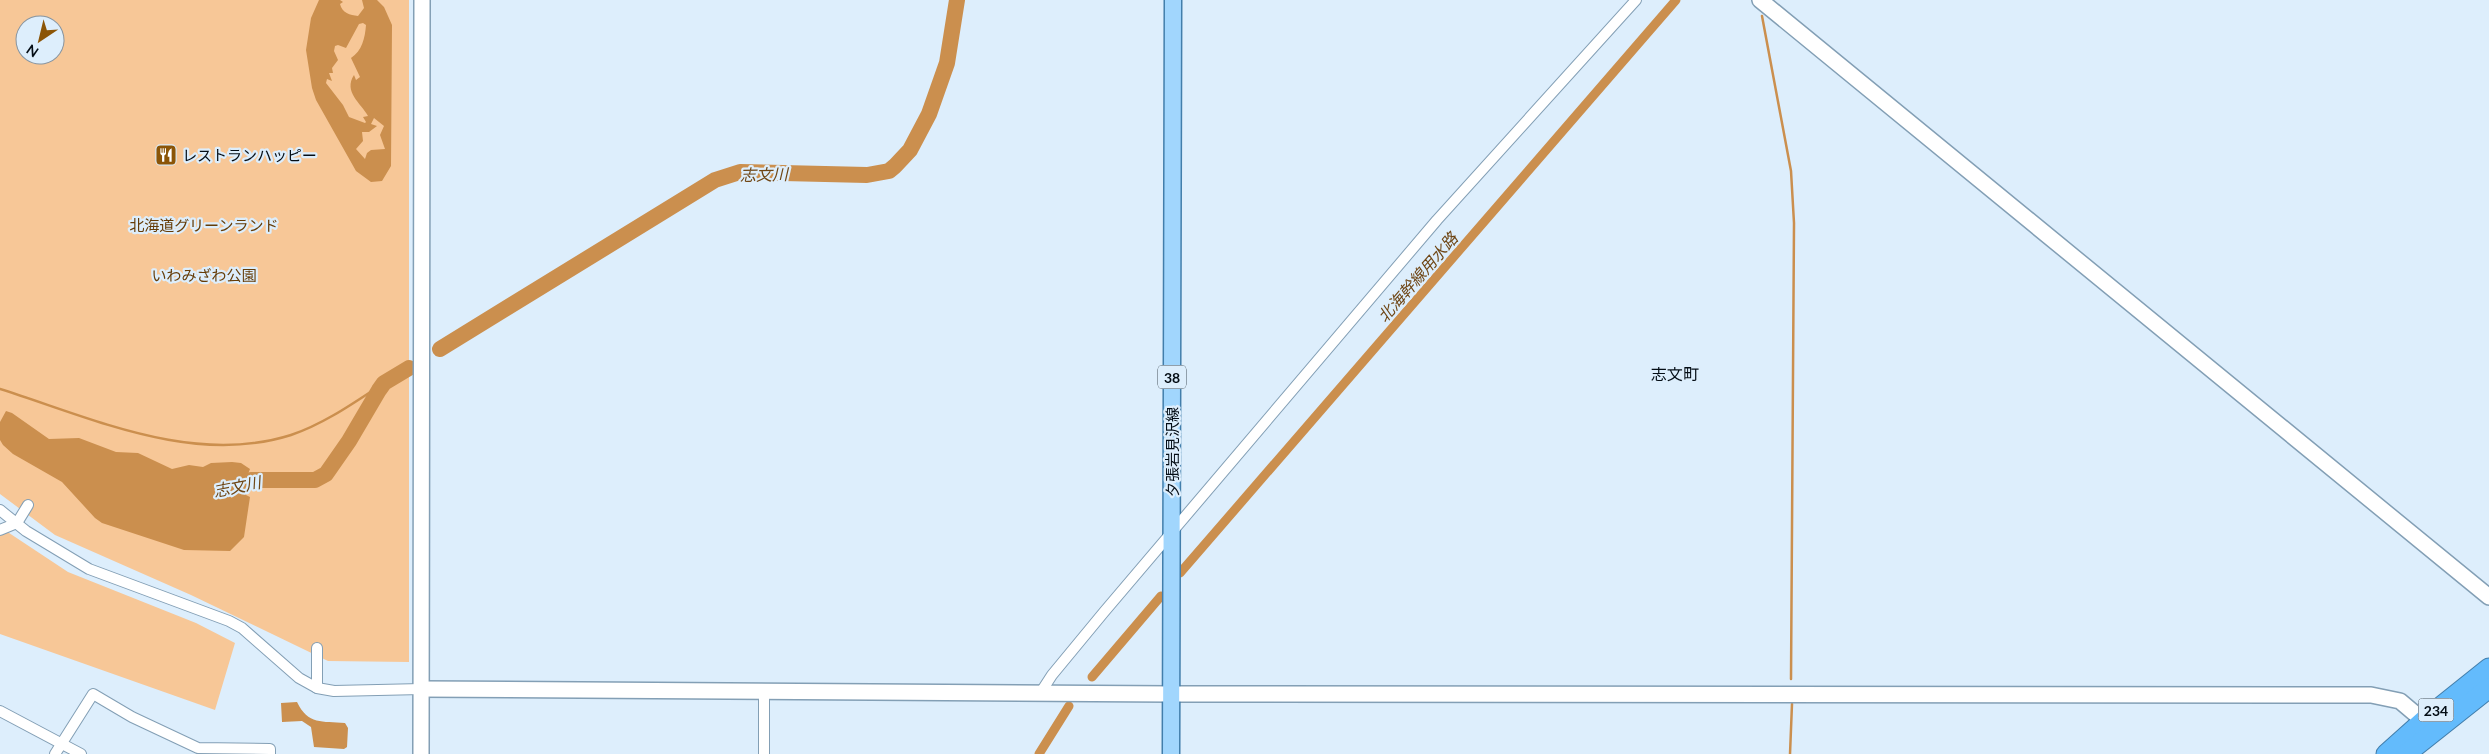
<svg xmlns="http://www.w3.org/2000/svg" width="2489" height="754" viewBox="0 0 2489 754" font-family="Lato,'Noto Sans JP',sans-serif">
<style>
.green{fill:#f7c797;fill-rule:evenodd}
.water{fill:#cb8f4e;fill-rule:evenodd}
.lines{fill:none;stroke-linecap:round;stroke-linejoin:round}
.stream{stroke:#cb8f4e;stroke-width:2.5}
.canal{stroke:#cb8f4e;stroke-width:9}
.river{stroke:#cb8f4e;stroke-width:16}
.street-casing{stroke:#839fb5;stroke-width:12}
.secondary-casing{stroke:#839fb5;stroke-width:18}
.primary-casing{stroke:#427eab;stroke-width:19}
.highway-casing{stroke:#427eab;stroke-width:21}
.street{stroke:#fff;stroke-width:10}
.secondary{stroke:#fff;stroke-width:15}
.primary{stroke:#a1d6fd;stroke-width:16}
.highway{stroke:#63bbfc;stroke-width:19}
.labels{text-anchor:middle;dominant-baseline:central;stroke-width:4.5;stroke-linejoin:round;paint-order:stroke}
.shield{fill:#ddeefc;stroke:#45505a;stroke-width:1}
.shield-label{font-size:14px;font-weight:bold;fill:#040d15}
.poi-label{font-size:15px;fill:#040d15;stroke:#ddeefc;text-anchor:start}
.park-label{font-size:15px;fill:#653c07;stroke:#ddeefc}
.street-label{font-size:15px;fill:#040d15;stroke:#ddeefc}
.water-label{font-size:16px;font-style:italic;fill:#6f4615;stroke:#ddeefc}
.neighbourhood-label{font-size:16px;fill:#040d15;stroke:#ddeefc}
</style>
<rect width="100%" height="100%" fill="#ddeefc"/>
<g class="green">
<path d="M 0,0 L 409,0 L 409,662 L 328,661 L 191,595 L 55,535 L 0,494 ZM 25,25 L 55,25 L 55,55 L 25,55 Z"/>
<path d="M 0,527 L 68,572 L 196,623 L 235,643 L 215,710 L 0,634 Z"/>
</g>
<g class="water">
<path d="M 319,0 L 340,0 L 343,2 L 340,4 C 342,13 350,15 358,16 L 364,8 L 362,0 L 377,0 L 384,7 L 392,25 L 391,166 L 382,181 L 371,182 L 356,171 L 316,100 L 312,88 L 306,50 L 311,18 ZM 363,23 L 366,25 C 365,38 362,51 351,58 L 360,77 L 356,80 L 354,75 C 343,92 361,103 368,116 L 363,117 L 366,122 L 365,123 L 349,117 L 343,105 L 326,83 L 327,79 L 332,81 L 329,73 L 333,73 L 332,68 L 338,60 L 334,51 L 335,46 L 338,45 L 346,48 L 359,24 ZM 374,118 L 384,126 L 380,135 L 385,149 L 371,150 L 367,153 L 365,159 L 356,149 L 363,141 L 362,132 L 369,132 L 377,126 L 371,124 Z"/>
<path d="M 6,411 L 12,413 L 49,439 L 79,438 L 116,452 L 138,453 L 172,469 L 189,465 L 203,467 L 211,463 L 232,462 L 241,463 L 250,469 L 248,474 L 253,475 L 249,487 L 246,488 L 246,495 L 250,497 L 244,537 L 230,551 L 184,550 L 102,523 L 95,518 L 62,482 L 13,454 L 3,445 L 0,440 L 0,422 Z"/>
<path d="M 297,702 C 308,725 322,721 345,723 L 348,728 L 347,747 L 344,749 L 314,747 L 311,727 L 302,721 L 282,722 L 281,703 Z"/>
</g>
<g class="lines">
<g class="stream">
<path d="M 1762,16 L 1791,171 L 1794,223 L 1791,679"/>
<path d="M 0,389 C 92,418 193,466 291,435 C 324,424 355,402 384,383"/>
<path d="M 1790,754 L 1792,704"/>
</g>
<g class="canal">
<path d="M 1180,573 L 1676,0"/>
<path d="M 1092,677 L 1161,596"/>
<path d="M 1039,754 L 1069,706"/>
</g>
<g class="river">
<path d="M 440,349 L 715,180 L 740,172 L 867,175 L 889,171 L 895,166 L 910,150 L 929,114 L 947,63 L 957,0"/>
<path d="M 231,488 L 251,480 L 315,480 L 326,474 L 349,441 L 379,390 L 384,383 L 409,368"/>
</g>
<g class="street-casing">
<g id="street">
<path d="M 0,510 L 26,531 L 89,569 L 229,621 L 242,628 L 299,678 L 317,688 L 334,691 L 422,689"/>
<path d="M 0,530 L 17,523 L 28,505"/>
<path d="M 317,688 L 317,648"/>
<path d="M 1041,692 L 1052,675 L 1104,612 L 1437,220 L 1636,0"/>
<path d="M 0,711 L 81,754"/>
<path d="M 55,754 L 93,694 L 132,717 L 198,748 L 270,749 L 270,754"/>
<path d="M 764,754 L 764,691"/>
</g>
</g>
<g class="secondary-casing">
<g id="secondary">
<path d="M 1760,0 L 2489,597"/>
<path d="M 422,689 L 1171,694 L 2371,695 L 2400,701 L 2432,728"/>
<path d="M 421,754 L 422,0"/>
</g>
</g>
<g class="primary-casing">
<path id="primary" d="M 1171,754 L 1173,0"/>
</g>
<g class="highway-casing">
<g id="highway">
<path d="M 2386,754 L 2424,720 L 2489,668"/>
<path d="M 2406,754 L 2489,688"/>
</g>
</g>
<use href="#street" class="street"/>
<use href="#secondary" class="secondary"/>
<use href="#primary" class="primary"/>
<use href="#highway" class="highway"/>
</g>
<defs>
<g id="restaurant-square" transform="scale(1.125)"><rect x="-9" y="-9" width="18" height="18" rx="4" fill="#8b5507" stroke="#ddeefc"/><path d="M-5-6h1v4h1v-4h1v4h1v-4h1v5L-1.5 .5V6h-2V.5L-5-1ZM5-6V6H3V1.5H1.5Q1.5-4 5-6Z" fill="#fff"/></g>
</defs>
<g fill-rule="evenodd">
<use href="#restaurant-square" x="166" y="155"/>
</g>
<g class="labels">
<g class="shield">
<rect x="1158" y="365.5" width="28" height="23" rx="4"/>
<rect x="2418.5" y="698.5" width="35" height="23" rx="4"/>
</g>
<g class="shield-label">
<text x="1172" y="377">38</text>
<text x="2436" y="710">234</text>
</g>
<g class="poi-label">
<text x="182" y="155">レストランハッピー</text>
</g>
<g class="park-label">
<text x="204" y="225">北海道グリーンランド</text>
<text x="204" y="275">いわみざわ公園</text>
</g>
<g class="street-label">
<text transform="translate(1172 452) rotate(-90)">夕張岩見沢線</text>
</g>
<g class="water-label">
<text transform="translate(764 174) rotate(-1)">志文川</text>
<text transform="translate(1417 277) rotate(-49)">北海幹線用水路</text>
<text transform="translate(237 486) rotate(-11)">志文川</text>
</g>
<g class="neighbourhood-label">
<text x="1675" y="373">志文町</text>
</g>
</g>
<g transform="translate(40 40) rotate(215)"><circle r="24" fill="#ddeefc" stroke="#8694a0"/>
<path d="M0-4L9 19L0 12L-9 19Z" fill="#8b5507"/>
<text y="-8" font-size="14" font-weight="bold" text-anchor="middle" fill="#040d15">N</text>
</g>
</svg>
